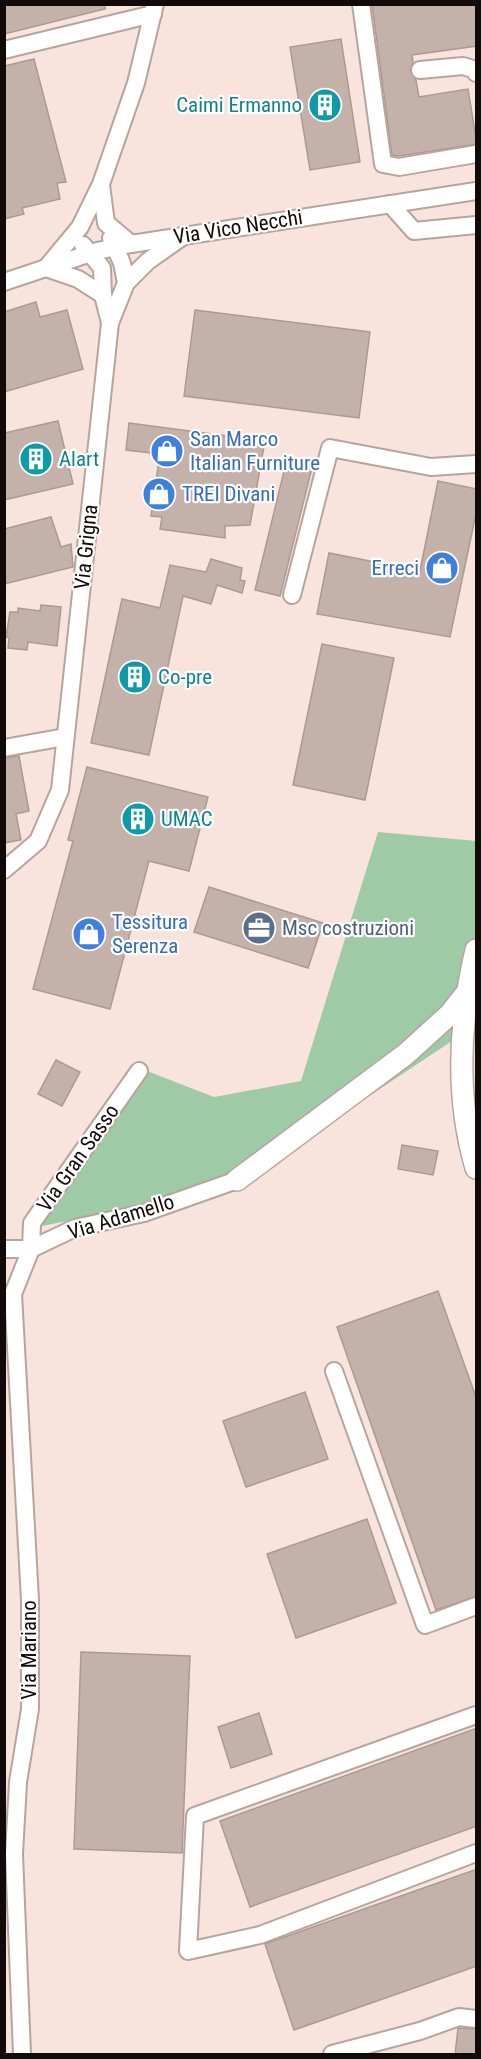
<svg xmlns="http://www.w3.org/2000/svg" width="481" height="2059" viewBox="0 0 481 2059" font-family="'Roboto Condensed',sans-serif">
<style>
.green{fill:#9fcaa6}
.building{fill:#c4b1aa;stroke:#ac9a92;stroke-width:1.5}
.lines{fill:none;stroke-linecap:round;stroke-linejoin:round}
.minor-casing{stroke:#b7a59d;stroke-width:20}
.major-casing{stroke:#b7a59d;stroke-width:24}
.minor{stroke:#fff;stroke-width:16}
.major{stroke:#fff;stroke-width:21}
.labels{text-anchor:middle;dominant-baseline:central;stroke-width:4.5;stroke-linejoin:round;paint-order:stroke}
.culture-label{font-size:21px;fill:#0d838f;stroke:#fff;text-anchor:start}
.street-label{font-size:21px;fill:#110a08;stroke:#fff}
.shop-label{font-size:21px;fill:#366cbe;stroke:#fff;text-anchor:start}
.service-label{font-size:21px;fill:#4e5e75;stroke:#fff;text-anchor:start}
</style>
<rect width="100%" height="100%" fill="#f8e4dc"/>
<path class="green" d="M 378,832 L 476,841 L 476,1025 L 231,1188 L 37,1227 L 147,1071 L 214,1097 L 301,1081 Z"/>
<g class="building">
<path d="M 4,4 L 105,4 L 105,9 L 4,34 Z"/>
<path d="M 372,4 L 477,4 L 477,46 L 412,55 L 413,62 L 410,70 L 416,80 L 419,97 L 468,89 L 477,144 L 399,156 L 392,155 Z"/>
<path d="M 341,39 L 360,162 L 310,170 L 290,47 Z"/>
<path d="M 34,59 L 66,182 L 57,183 L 60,199 L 22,208 L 24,214 L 4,219 L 4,66 Z"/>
<path d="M 36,302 L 40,317 L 67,310 L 83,369 L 4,392 L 4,312 Z"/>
<path d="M 195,310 L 370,332 L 359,418 L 184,396 Z"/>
<path d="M 58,421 L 73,484 L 4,500 L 4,433 Z"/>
<path d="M 129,423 L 265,441 L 250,525 L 225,526 L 225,538 L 160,529 L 162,517 L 151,516 L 160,454 L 126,450 Z"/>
<path d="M 287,459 L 313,464 L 280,596 L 255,590 Z"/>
<path d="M 438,481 L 477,489 L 477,509 L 450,637 L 317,614 L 329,553 L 420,571 Z"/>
<path d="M 51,517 L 61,547 L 71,544 L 73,567 L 4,584 L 4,529 Z"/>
<path d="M 211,559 L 242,568 L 240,580 L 245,581 L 242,593 L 217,585 L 211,604 L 183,596 L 149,755 L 91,743 L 122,599 L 160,608 L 170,565 L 206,572 Z"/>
<path d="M 41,605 L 61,607 L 57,646 L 28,642 L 27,650 L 8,648 L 9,638 L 6,637 L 10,612 L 18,612 L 18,608 L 40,611 Z"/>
<path d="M 322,644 L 394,658 L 365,800 L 293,785 Z"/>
<path d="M 19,756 L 29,811 L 16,814 L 21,840 L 4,843 L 4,758 Z"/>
<path d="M 87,767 L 208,797 L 189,871 L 149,861 L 110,1009 L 33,989 L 73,841 L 68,840 Z"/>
<path d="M 209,887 L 323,923 L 308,968 L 194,932 Z"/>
<path d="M 56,1060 L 80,1072 L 62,1106 L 38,1094 Z"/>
<path d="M 402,1145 L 438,1151 L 433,1175 L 398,1169 Z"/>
<path d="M 438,1291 L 477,1400 L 477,1596 L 436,1610 L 337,1327 Z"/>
<path d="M 305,1392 L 328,1459 L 246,1487 L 223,1421 Z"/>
<path d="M 367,1519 L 396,1603 L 296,1638 L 267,1554 Z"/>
<path d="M 81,1652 L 190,1656 L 182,1853 L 74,1849 Z"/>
<path d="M 259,1713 L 272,1754 L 231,1768 L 218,1727 Z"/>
<path d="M 477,1728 L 477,1826 L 250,1907 L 220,1821 Z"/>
<path d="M 477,1869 L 477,1966 L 294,2030 L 265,1944 Z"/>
<path d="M 458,2028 L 477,2029 L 477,2055 L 455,2055 Z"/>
</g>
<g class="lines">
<g class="minor-casing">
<g id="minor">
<path d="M 361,4 L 383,164 L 399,167 L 476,154"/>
<path d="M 4,50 L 153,14"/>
<path d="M 420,70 L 463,66 L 476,70 L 476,73"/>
<path d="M 101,185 L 106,223 L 131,244"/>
<path d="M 390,204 L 414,231 L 476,225"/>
<path d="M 111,238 L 122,263 L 126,283"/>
<path d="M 83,245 L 102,268 L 103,295"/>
<path d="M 4,282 L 97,251 L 131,244 L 476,191"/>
<path d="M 110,323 L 103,295 L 78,279 L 46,268 L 80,227 L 101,184 L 136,83 L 155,4"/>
<path d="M 292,595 L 330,448 L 431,467 L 476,464"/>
<path d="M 4,748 L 65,737"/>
<path d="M 4,870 L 38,841 L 60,790 L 110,323 L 126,283 L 148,261 L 185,235"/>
<path d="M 4,1249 L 31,1249 L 75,1228 L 144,1213 L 237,1180"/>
<path d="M 334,1371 L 425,1625 L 476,1606"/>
<path d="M 476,1715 L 195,1816 L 188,1951 L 260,1935 L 476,1853"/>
<path d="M 22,2054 L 14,1854 L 18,1782 L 30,1709 L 30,1600 L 13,1294 L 31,1249 L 32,1223 L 139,1071"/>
<path d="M 332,2054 L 420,2031 L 459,2017 L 476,2019"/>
</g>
</g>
<g class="major-casing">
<g id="major">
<path d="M 476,950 C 459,1022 455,1096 476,1168"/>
<path d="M 237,1180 L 406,1054 L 450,1014 L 465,995"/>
</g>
</g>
<use href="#minor" class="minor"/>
<use href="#major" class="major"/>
</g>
<defs>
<g id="building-disc" transform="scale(1.725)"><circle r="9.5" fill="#0f9aa8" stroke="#fff"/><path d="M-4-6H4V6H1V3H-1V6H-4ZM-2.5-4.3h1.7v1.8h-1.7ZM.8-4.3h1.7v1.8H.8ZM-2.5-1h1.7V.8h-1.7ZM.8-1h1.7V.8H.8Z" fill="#fff"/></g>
<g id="shop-disc" transform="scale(1.725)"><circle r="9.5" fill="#3f7fe0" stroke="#fff"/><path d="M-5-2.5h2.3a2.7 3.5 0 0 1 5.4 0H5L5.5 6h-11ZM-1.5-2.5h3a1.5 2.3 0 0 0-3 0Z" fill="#fff"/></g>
<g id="office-disc" transform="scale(1.725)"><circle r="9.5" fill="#5c6f8a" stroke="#fff"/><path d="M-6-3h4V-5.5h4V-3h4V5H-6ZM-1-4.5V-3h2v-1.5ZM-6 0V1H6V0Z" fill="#fff"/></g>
</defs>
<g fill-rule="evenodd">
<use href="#building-disc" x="325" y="105"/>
<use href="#shop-disc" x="167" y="451"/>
<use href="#building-disc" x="36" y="459"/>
<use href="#shop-disc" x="159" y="494"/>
<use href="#shop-disc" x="442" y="568"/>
<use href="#building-disc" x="135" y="677"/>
<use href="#building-disc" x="138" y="819"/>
<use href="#office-disc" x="259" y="928"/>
<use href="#shop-disc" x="89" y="934"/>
</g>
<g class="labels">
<g class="culture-label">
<text x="302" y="105" text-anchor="end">Caimi Ermanno</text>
<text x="59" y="459">Alart</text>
<text x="158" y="677">Co-pre</text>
<text x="161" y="819">UMAC</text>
</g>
<g class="street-label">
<text transform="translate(238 227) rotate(-9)">Via Vico Necchi</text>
<text transform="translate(86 547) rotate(-84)">Via Grigna</text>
<text transform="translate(78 1158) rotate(-55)">Via Gran Sasso</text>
<text transform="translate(121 1217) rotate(-17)">Via Adamello</text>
<text transform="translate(29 1650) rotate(-90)">Via Mariano</text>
</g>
<g class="shop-label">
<text x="190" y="439">San Marco<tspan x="190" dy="24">Italian Furniture</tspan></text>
<text x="182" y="494">TREI Divani</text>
<text x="419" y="568" text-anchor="end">Erreci</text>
<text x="112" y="922">Tessitura<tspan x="112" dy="24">Serenza</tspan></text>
</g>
<g class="service-label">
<text x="282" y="928">Msc costruzioni</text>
</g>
</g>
<rect width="481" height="2059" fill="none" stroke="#110a08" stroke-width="12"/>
</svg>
